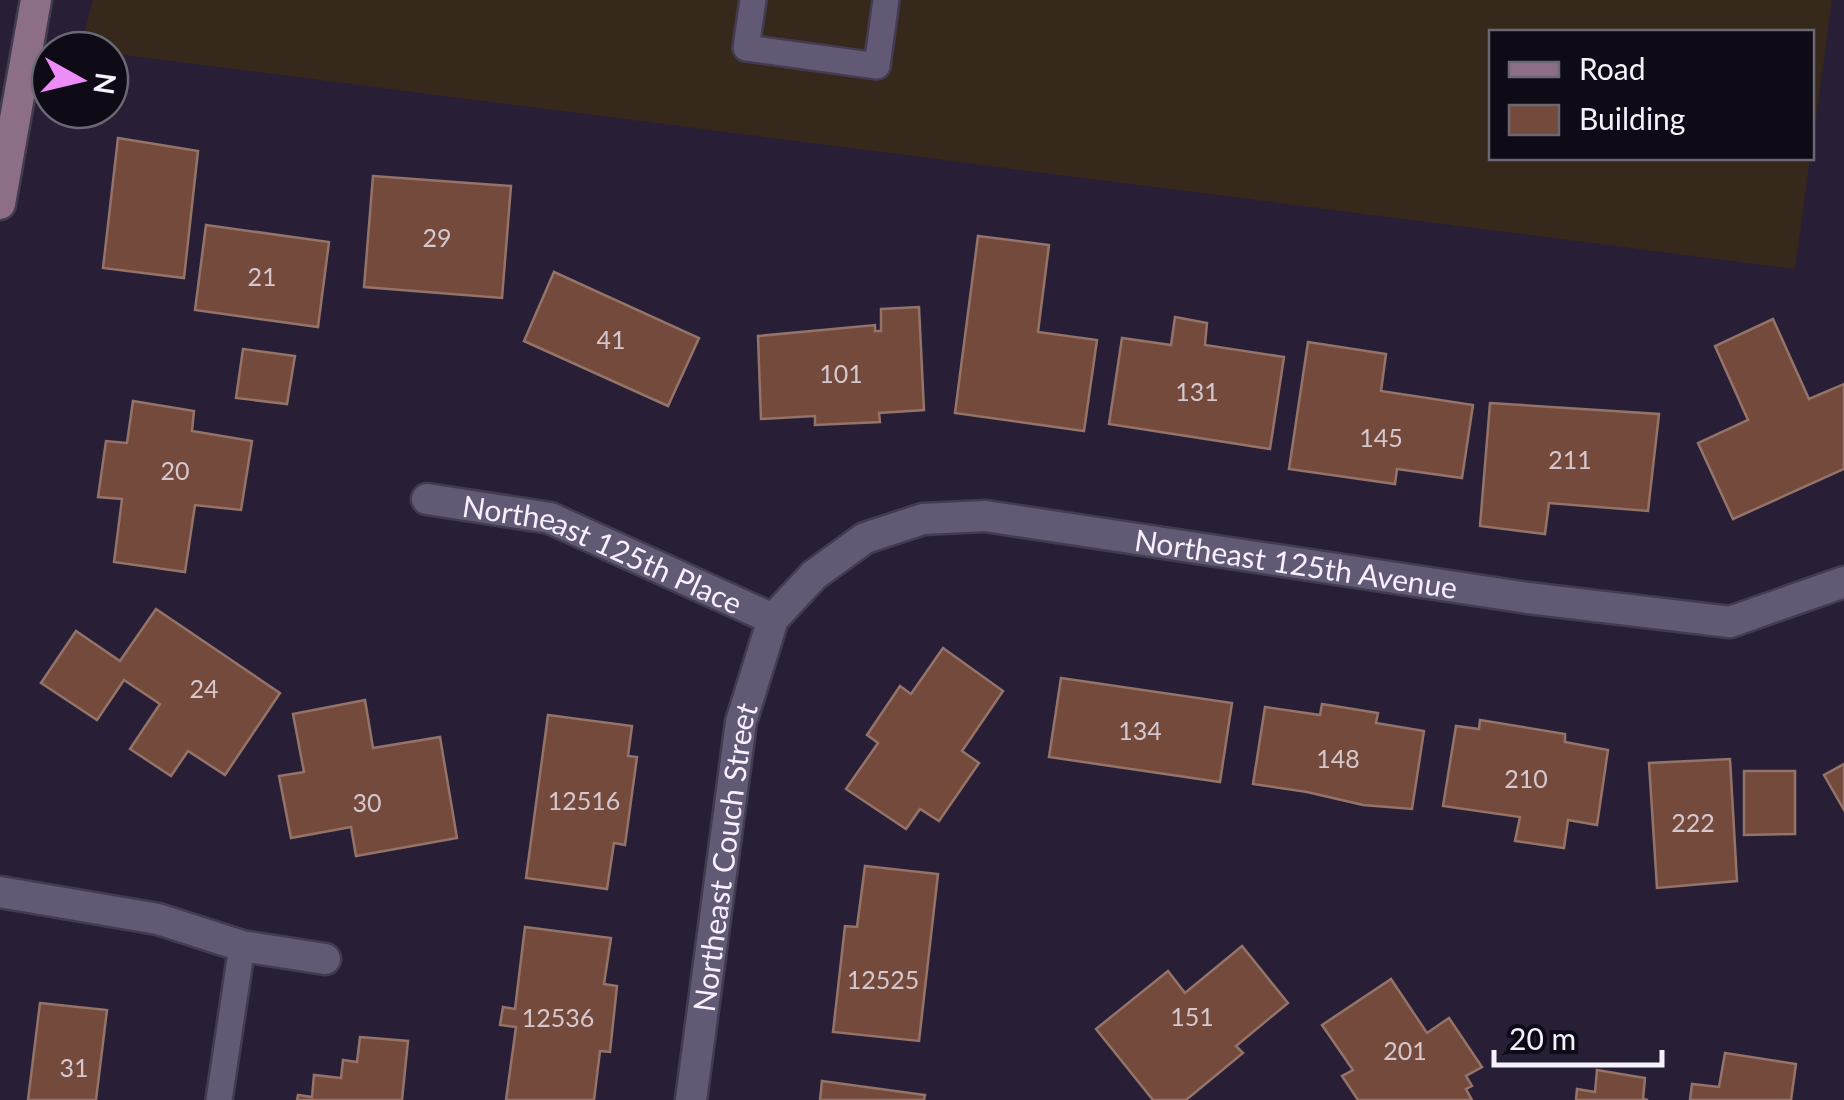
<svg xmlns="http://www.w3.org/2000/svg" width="1844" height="1100" viewBox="0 0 1844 1100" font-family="Lato,sans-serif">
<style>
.commercial{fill:#36291b}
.building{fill:#744a3c;stroke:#947368;stroke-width:2.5}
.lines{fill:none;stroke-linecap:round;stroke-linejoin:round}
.lane-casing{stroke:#433b4f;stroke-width:30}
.street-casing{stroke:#433b4f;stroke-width:35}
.secondary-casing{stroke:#433b4f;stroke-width:35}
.lane{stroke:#625975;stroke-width:25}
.street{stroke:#625975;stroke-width:30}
.secondary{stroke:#8d6e87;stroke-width:30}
.labels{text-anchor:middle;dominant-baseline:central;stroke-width:9;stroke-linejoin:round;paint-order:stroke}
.number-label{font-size:25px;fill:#d5c7ce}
.street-label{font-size:30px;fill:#f5f1fe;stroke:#0f0b16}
</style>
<rect width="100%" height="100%" fill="#281f37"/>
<path class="commercial" d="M 93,0 L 1832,0 L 1812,148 L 1812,32 L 1492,32 L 1492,158 L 1810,158 L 1795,269 L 110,53 L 110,50 L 80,49 Z"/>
<g class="building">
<path d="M 118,138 L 198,151 L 184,278 L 103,268 Z"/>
<path d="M 373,176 L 511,186 L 502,298 L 364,287 Z"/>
<path d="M 206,225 L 329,242 L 318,327 L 195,310 Z"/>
<path d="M 978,236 L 1049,245 L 1038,332 L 1097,340 L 1084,431 L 955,413 Z"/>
<path d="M 554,272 L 699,338 L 668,406 L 524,341 Z"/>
<path d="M 919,307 L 924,410 L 879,413 L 880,422 L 815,425 L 815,416 L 761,419 L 758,336 L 875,325 L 875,331 L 881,331 L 881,309 Z"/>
<path d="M 1175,317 L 1207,323 L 1205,345 L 1284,357 L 1270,449 L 1109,424 L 1122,338 L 1171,345 Z"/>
<path d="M 1773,319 L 1809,399 L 1844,384 L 1844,469 L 1733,519 L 1698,443 L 1748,420 L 1715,346 Z"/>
<path d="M 1308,342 L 1386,354 L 1381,391 L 1473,405 L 1462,478 L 1397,469 L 1395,484 L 1289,469 Z"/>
<path d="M 243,349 L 295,356 L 287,404 L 236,398 Z"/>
<path d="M 133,401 L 194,411 L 192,431 L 252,441 L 241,510 L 195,505 L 185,572 L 114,562 L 122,499 L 98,497 L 106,441 L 127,443 Z"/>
<path d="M 1490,403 L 1659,414 L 1648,511 L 1549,503 L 1545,534 L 1480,526 Z"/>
<path d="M 156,609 L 280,693 L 225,775 L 188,751 L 171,776 L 130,749 L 160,704 L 124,680 L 97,720 L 41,683 L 76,631 L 120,661 Z"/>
<path d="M 943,648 L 1003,691 L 962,751 L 979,763 L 939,821 L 920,809 L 906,829 L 846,789 L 878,743 L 867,735 L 900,686 L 911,694 Z"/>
<path d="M 1061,678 L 1232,703 L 1220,782 L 1049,757 Z"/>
<path d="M 365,700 L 373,748 L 440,737 L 457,838 L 356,856 L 351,827 L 291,838 L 279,776 L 304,772 L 293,714 Z"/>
<path d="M 1322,704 L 1378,713 L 1376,723 L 1424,731 L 1412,809 L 1363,805 L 1307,792 L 1253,784 L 1265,707 L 1320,715 Z"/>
<path d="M 548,715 L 632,726 L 628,756 L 637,757 L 625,845 L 614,843 L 607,889 L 526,878 Z"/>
<path d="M 1480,720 L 1565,734 L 1565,742 L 1608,750 L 1597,825 L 1568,820 L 1564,848 L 1515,841 L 1520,817 L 1443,806 L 1456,726 L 1479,729 Z"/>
<path d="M 1730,759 L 1737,881 L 1657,888 L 1649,763 Z"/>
<path d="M 1844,764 L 1844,810 L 1824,775 Z"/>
<path d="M 1744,771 L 1795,771 L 1795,834 L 1744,835 Z"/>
<path d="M 865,866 L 938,874 L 919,1041 L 833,1032 L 845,926 L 857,927 Z"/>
<path d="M 525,927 L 611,938 L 604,984 L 617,986 L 610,1052 L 600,1051 L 594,1100 L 506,1100 L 516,1027 L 500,1025 L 503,1007 L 515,1009 Z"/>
<path d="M 1242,946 L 1288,1003 L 1236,1046 L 1243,1053 L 1186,1100 L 1153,1100 L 1096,1029 L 1168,971 L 1185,993 Z"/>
<path d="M 1391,979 L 1427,1033 L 1449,1018 L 1482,1067 L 1466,1076 L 1472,1086 L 1466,1089 L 1472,1100 L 1358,1100 L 1342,1076 L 1353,1070 L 1322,1025 Z"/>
<path d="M 40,1003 L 107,1010 L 96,1100 L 28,1100 Z"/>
<path d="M 360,1037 L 408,1041 L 402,1100 L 297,1100 L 298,1095 L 312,1097 L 314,1075 L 341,1078 L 343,1060 L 357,1062 Z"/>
<path d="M 1725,1053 L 1796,1064 L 1791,1100 L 1690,1100 L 1692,1084 L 1719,1087 Z"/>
<path d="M 1597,1070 L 1645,1078 L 1643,1099 L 1648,1100 L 1576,1100 L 1577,1089 L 1595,1092 Z"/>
<path d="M 822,1081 L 925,1095 L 924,1100 L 820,1100 Z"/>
</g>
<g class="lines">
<g class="lane-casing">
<g id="lane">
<path d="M 753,0 L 746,48 L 877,66 L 886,0"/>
<path d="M 219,1100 L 242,946"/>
</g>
</g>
<g class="street-casing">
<g id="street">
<path id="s1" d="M 427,499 L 550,518 L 773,619"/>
<path d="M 0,892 L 158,919 L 242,946 L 325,959"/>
<path id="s2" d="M 691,1100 L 741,722 L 773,619 L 814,575 L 865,538 L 923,519 L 985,516 L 1528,598 L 1730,622 L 1844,582"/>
</g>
</g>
<g class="secondary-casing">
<path id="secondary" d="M 0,204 L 36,0"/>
</g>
<use href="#lane" class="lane"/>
<use href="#street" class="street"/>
<use href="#secondary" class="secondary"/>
</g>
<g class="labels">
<g class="number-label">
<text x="437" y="237">29</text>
<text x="262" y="276">21</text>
<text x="611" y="339">41</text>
<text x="841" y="373">101</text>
<text x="1197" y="391">131</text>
<text x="1381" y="437">145</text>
<text x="1570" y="459">211</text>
<text x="175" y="470">20</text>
<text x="204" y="688">24</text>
<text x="1140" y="730">134</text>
<text x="1338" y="758">148</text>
<text x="1526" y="778">210</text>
<text x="584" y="800">12516</text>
<text x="367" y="802">30</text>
<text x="1693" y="822">222</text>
<text x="883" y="979">12525</text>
<text x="1192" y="1016">151</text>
<text x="558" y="1017">12536</text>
<text x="1405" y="1050">201</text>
<text x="74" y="1067">31</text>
</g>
<g class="street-label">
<text stroke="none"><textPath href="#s1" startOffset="185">Northeast 125th Place</textPath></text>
<text stroke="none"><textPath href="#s2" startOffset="1050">Northeast 125th Avenue</textPath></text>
<text stroke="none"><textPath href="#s2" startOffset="245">Northeast Couch Street</textPath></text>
</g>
</g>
<rect x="1489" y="30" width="325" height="130" fill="#0f0b16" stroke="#6b6773" stroke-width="2.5"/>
<rect x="1509" y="62" width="50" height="15" fill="#8d6e87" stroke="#6b6773" stroke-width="2.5"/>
<text x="1579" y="80" font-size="30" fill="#f5f1fe">Road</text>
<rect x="1509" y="105" width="50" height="30" fill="#744a3c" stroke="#6b6773" stroke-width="2.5"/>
<text x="1579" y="130" font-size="30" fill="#f5f1fe">Building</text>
<g transform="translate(80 80) rotate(98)"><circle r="48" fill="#0f0b16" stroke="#6b6773" stroke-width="2.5"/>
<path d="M0-8L18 38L0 25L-18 38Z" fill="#ee8cf8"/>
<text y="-15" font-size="28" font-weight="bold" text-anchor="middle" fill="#f5f1fe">N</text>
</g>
<path d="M1494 1050v15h168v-15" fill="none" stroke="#f5f1fe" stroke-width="5"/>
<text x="1509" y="1050" font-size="30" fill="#f5f1fe" stroke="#0f0b16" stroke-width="8" paint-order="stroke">20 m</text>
</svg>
